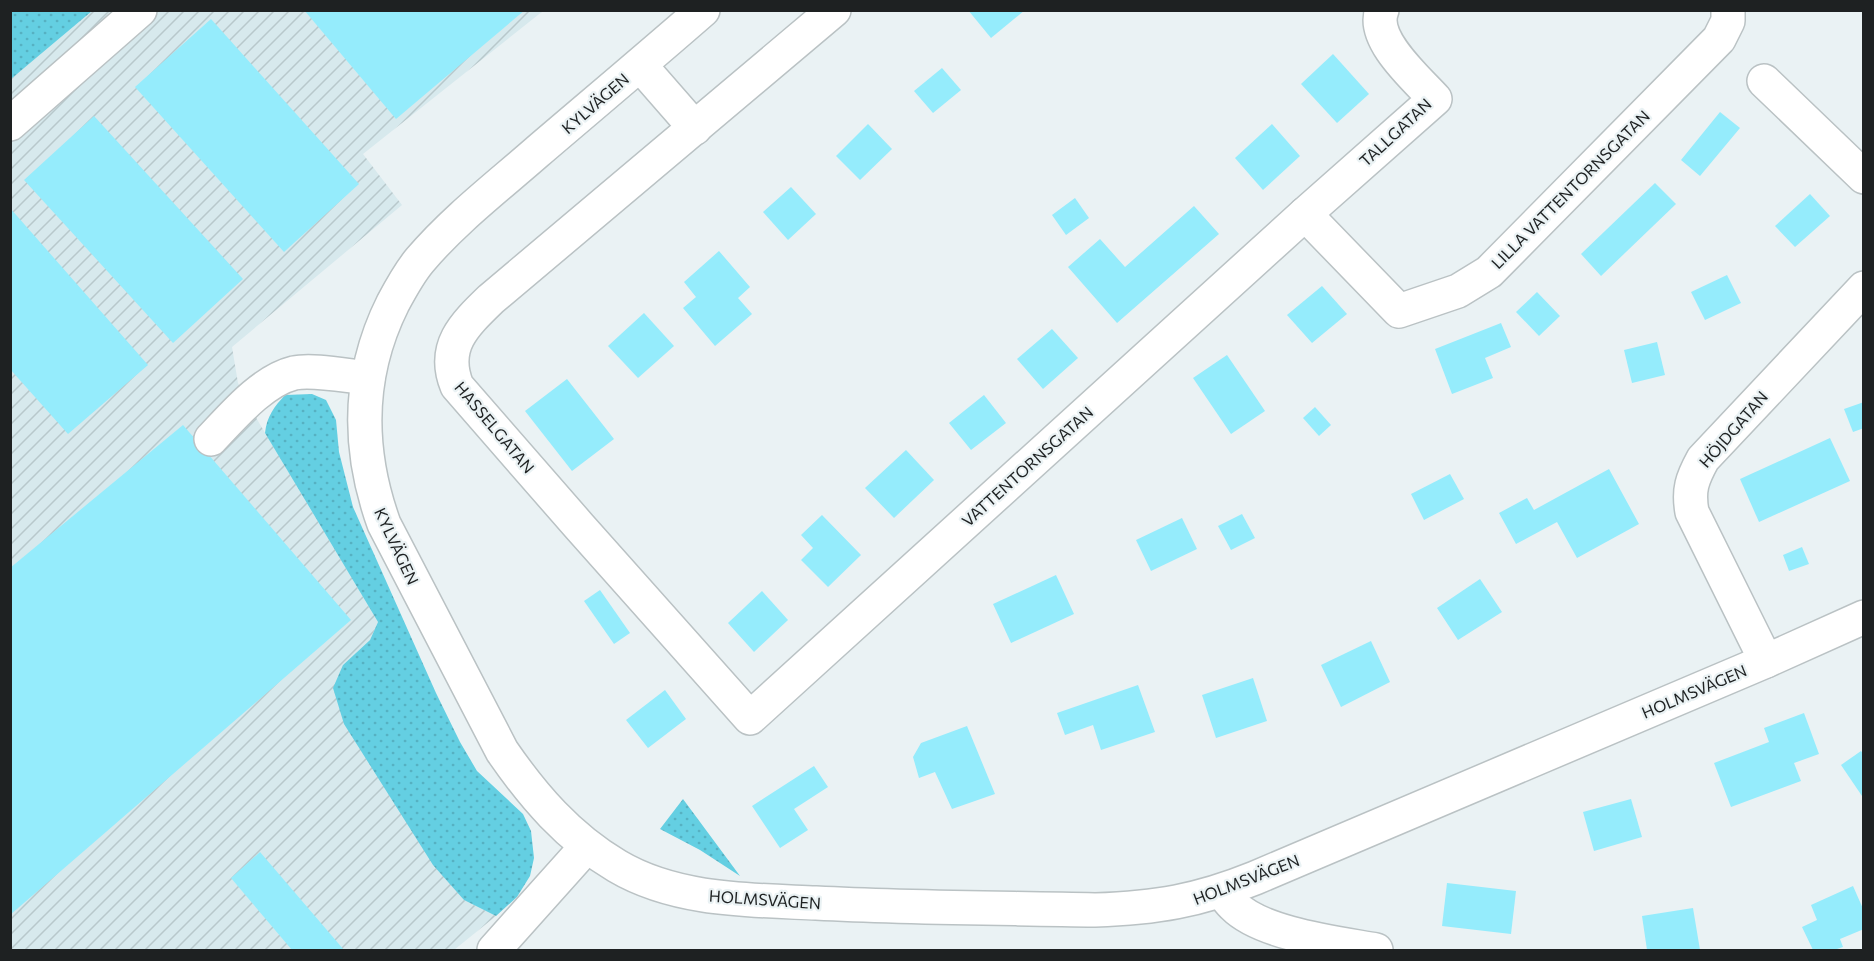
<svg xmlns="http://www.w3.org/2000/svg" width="1874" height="961" viewBox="0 0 1874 961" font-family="Commissioner,sans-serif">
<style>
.industrial{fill:url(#industrial-furrows)}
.grass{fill:url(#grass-dots)}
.building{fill:#95ecfc}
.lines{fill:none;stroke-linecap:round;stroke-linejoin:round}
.minor-casing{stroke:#bac2c4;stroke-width:36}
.minor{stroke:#fff;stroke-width:33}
.labels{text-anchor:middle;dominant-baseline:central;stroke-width:4.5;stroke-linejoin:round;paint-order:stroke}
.street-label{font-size:16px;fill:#1e2122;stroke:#eaf2f4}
</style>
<defs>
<pattern id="industrial-furrows" width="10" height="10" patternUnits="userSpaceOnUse" patternTransform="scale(1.5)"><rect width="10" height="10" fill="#d7e9ed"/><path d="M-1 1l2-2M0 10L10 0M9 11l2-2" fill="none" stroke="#b8c8cb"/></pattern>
<pattern id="grass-dots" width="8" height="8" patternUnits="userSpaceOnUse" patternTransform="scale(1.5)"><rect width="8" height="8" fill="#64cfe2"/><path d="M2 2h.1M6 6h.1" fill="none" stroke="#56b1c2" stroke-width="1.8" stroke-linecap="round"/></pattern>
</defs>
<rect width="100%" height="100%" fill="#eaf2f4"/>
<path class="industrial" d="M 92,11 L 543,11 L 363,154 L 402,205 L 232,347 L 238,383 L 258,421 L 378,622 L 370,640 L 343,665 L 464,900 L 496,916 L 454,950 L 11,950 L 11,79 Z"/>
<g class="grass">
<path d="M 11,10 L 92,10 L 92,11 L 11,79 Z"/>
<path d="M 312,394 L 326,400 L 336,420 L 339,452 L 353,507 L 436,693 L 460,742 L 477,771 L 523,814 L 531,831 L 534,858 L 530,876 L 517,897 L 496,916 L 464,900 L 433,865 L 344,724 L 333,688 L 343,665 L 370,640 L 378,622 L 265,433 C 267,416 274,407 285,395 Z"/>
<path d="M 683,799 L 740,876 L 700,850 L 660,829 Z"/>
</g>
<g class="building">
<path d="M 304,10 L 525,10 L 396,119 Z"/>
<path d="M 968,10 L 1025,10 L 991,38 Z"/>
<path d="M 211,19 L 359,184 L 284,252 L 135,87 Z"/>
<path d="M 1333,54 L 1369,94 L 1337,123 L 1301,84 Z"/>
<path d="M 942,68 L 961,90 L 933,113 L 914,91 Z"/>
<path d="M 1720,112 L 1740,128 L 1700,176 L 1681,160 Z"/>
<path d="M 94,116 L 243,279 L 173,343 L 24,180 Z"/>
<path d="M 868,124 L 892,149 L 860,180 L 836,156 Z"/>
<path d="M 1272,124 L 1300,156 L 1263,190 L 1235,158 Z"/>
<path d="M 1655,183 L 1676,204 L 1601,276 L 1581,254 Z"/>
<path d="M 791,187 L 816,214 L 788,240 L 763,212 Z"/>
<path d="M 1810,194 L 1830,216 L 1795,247 L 1775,226 Z"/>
<path d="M 1075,198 L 1089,218 L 1066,235 L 1052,215 Z"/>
<path d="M 1194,206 L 1219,234 L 1117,323 L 1068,267 L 1100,239 L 1125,267 Z"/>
<path d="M 10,208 L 148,365 L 68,434 L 10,369 Z"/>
<path d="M 719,251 L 750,287 L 738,298 L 752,314 L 715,346 L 683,308 L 696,297 L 684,282 Z"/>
<path d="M 1727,275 L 1741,303 L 1705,320 L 1691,292 Z"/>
<path d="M 1322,286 L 1347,314 L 1312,343 L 1287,315 Z"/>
<path d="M 1537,292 L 1560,316 L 1539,336 L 1516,312 Z"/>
<path d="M 644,313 L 674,346 L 638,378 L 608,346 Z"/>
<path d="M 1501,323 L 1511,347 L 1485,358 L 1493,378 L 1452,394 L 1435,349 Z"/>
<path d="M 1052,329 L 1078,358 L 1043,389 L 1017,359 Z"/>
<path d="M 1657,342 L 1665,375 L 1632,383 L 1624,350 Z"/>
<path d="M 1227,355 L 1265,411 L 1231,434 L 1193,378 Z"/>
<path d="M 567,379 L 614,439 L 572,471 L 525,411 Z"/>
<path d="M 984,395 L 1006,423 L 971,450 L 949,423 Z"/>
<path d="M 1864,402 L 1864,428 L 1853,432 L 1844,409 Z"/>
<path d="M 1315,407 L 1331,425 L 1319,436 L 1303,418 Z"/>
<path d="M 183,425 L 351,620 L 10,915 L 10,568 Z"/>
<path d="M 1830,438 L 1850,481 L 1759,522 L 1740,479 Z"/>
<path d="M 906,450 L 934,480 L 894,518 L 865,488 Z"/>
<path d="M 1609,469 L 1639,524 L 1577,558 L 1557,522 L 1516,544 L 1499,513 L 1527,498 L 1534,510 Z"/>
<path d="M 1450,474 L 1464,499 L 1424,520 L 1411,494 Z"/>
<path d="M 1242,514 L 1255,538 L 1231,550 L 1218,526 Z"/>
<path d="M 822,515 L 861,555 L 828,587 L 801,560 L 813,548 L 801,535 Z"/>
<path d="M 1182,518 L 1197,549 L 1151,571 L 1136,540 Z"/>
<path d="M 1802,547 L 1809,564 L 1789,571 L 1783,555 Z"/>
<path d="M 1056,575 L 1074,614 L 1011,643 L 993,604 Z"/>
<path d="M 1480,579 L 1502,612 L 1458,640 L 1437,608 Z"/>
<path d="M 600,590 L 630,633 L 614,644 L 584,601 Z"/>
<path d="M 762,591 L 788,620 L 754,652 L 728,623 Z"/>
<path d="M 1371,641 L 1390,682 L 1341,707 L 1321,665 Z"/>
<path d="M 1253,678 L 1267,721 L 1216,738 L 1202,695 Z"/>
<path d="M 1138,685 L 1155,732 L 1101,750 L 1093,725 L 1065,735 L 1057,713 Z"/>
<path d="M 665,690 L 686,719 L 648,748 L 626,720 Z"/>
<path d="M 1804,713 L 1819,754 L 1794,763 L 1801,781 L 1731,807 L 1714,763 L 1769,742 L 1764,728 Z"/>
<path d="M 967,726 L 995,794 L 952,809 L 935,772 L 919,778 L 913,757 L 921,743 Z"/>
<path d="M 1861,751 L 1864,755 L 1862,796 L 1841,765 Z"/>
<path d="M 814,766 L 828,787 L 794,809 L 808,830 L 780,848 L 752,806 Z"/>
<path d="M 1631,799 L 1642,837 L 1594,851 L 1583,812 Z"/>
<path d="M 260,852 L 344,950 L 292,950 L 231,878 Z"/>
<path d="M 1447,883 L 1516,891 L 1511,934 L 1442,926 Z"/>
<path d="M 1853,886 L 1864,911 L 1864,929 L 1840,939 L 1843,947 L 1834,950 L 1813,950 L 1802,927 L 1817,920 L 1811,905 Z"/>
<path d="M 1693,908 L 1700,950 L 1647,950 L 1642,916 Z"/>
</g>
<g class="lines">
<g class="minor-casing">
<g id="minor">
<path d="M 703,10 C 648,58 592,105 537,152 C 497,187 454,220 420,260 C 409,273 401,288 393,303 C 357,375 357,449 384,524 L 502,751 C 533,796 568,837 617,866 C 676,901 750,900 816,903 C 909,908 1002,908 1095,910 C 1156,908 1198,901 1255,878 L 1766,661 L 1864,617"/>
<path d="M 834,10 L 491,299 C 464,325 441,347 457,386 L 579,526 L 750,718 L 1305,214 L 1435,99 C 1417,79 1370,39 1382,10"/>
<path d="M 640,65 L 695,128"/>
<path d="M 1764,81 L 1864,177"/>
<path d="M 10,124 L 140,10"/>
<path d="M 1305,214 L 1399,311 L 1458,291 L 1489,272 L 1719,39 L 1728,21 L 1728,10"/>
<path d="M 211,439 C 233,416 262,381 294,373 C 313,369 347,376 368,378"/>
<path d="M 1766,661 L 1692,512 C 1688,490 1692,479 1703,459 L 1864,288"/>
<path d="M 1222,892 C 1226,896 1229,902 1234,906 C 1262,934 1337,943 1376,950"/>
<path d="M 494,950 L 587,846"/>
</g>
</g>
<use href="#minor" class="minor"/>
</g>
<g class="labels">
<g class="street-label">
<text transform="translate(595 103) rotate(-41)">KYLVÄGEN</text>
<text transform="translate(1395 132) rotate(-43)">TALLGATAN</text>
<text transform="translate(1570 189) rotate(-45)">LILLA VATTENTORNSGATAN</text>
<text transform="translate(495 427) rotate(50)">HASSELGATAN</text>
<text transform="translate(1733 429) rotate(-49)">HÖJDGATAN</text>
<text transform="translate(1027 466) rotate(-42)">VATTENTORNSGATAN</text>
<text transform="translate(397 546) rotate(65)">KYLVÄGEN</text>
<text transform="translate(1694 691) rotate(-23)">HOLMSVÄGEN</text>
<text transform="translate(1246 879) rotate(-21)">HOLMSVÄGEN</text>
<text transform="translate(765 899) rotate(4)">HOLMSVÄGEN</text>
</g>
</g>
<rect width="1874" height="961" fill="none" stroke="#1e2122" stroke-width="24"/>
</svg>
